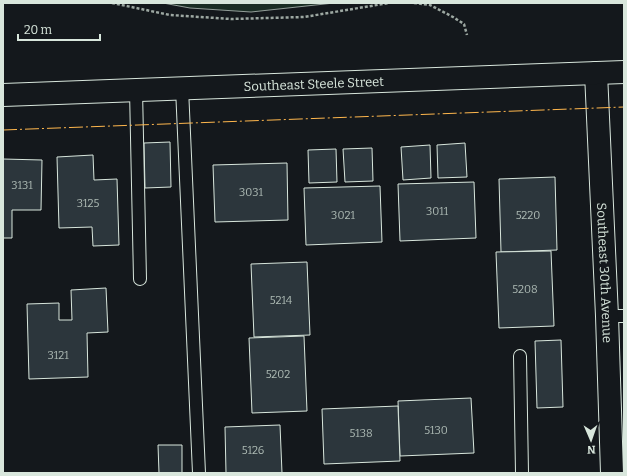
<svg xmlns="http://www.w3.org/2000/svg" width="627" height="476" viewBox="0 0 627 476" font-family="Bitter,serif">
<style>
.green{fill:#1a2d24;stroke:#939e99}
.building{fill:#2c363c;stroke:#d8e6dc}
.lines{fill:none;stroke-linecap:round;stroke-linejoin:round}
.service-casing{stroke:#d8e6dc;stroke-width:14}
.minor-casing{stroke:#d8e6dc;stroke-width:24}
.tertiary-casing{stroke:#d8e6dc;stroke-width:24}
.path{stroke:#9da8a2;stroke-width:2.5;stroke-dasharray:3 2;stroke-linecap:butt}
.service{stroke:#14181c;stroke-width:12}
.minor{stroke:#14181c;stroke-width:22}
.tertiary{stroke:#14181c;stroke-width:22}
.power{stroke:#ffb74d;stroke-width:1;stroke-dasharray:14 3 2 3;stroke-linecap:butt}
.labels{text-anchor:middle;dominant-baseline:central;stroke-width:3;stroke-linejoin:round;paint-order:stroke}
.number-label{font-size:11px;fill:#adbab4}
.street-label{font-size:13px;fill:#d8e6dc;stroke:#14181c}
</style>
<rect width="100%" height="100%" fill="#14181c"/>
<path class="green" d="M 163,3 L 334,3 L 251,12 L 190,8 Z"/>
<g class="building">
<path d="M 170,142 L 171,187 L 145,188 L 144,143 Z"/>
<path d="M 465,143 L 467,177 L 438,178 L 437,145 Z"/>
<path d="M 430,145 L 431,178 L 403,180 L 401,147 Z"/>
<path d="M 372,148 L 373,181 L 345,182 L 343,149 Z"/>
<path d="M 336,149 L 337,182 L 309,183 L 308,150 Z"/>
<path d="M 93,155 L 94,180 L 117,179 L 119,245 L 93,246 L 92,227 L 59,228 L 57,157 Z"/>
<path d="M 3,159 L 42,160 L 41,210 L 12,210 L 12,238 L 3,238 Z"/>
<path d="M 287,163 L 288,220 L 215,222 L 213,165 Z"/>
<path d="M 555,177 L 557,250 L 501,252 L 499,179 Z"/>
<path d="M 474,182 L 476,238 L 400,241 L 398,184 Z"/>
<path d="M 380,186 L 382,242 L 306,245 L 304,188 Z"/>
<path d="M 551,251 L 554,326 L 499,328 L 496,252 Z"/>
<path d="M 307,262 L 310,335 L 254,337 L 251,264 Z"/>
<path d="M 106,288 L 108,332 L 87,333 L 88,377 L 29,379 L 27,304 L 59,303 L 59,320 L 72,320 L 71,290 Z"/>
<path d="M 304,336 L 307,411 L 252,413 L 249,338 Z"/>
<path d="M 561,340 L 563,407 L 537,408 L 535,341 Z"/>
<path d="M 471,398 L 474,453 L 400,456 L 398,401 Z"/>
<path d="M 398,406 L 400,461 L 324,464 L 322,409 Z"/>
<path d="M 280,425 L 282,473 L 226,473 L 225,427 Z"/>
<path d="M 158,445 L 182,445 L 182,473 L 159,473 Z"/>
</g>
<g class="lines">
<g class="service-casing">
<g id="service">
<path d="M 182,88 L 199,473"/>
<path d="M 136,90 L 140,279"/>
<path d="M 607,316 L 624,316"/>
<path d="M 520,356 L 522,473"/>
</g>
</g>
<g class="minor-casing">
<g id="minor">
<path id="s1" d="M 596,73 L 607,316 L 612,473"/>
</g>
</g>
<g class="tertiary-casing">
<g id="tertiary">
<path id="s2" d="M 3,95 L 624,72"/>
</g>
</g>
<g class="path">
<path d="M 112,3 L 170,15 L 231,19 L 304,17 L 389,3"/>
<path d="M 414,3 L 430,5 L 453,17 L 464,24 L 467,35"/>
</g>
<use href="#service" class="service"/>
<use href="#minor" class="minor"/>
<use href="#tertiary" class="tertiary"/>
<path class="power" d="M 3,130 L 624,107"/>
</g>
<g class="labels">
<g class="number-label">
<text x="22" y="185">3131</text>
<text x="251" y="192">3031</text>
<text x="88" y="203">3125</text>
<text x="437" y="211">3011</text>
<text x="343" y="215">3021</text>
<text x="528" y="215">5220</text>
<text x="525" y="289">5208</text>
<text x="281" y="300">5214</text>
<text x="58" y="355">3121</text>
<text x="278" y="374">5202</text>
<text x="436" y="430">5130</text>
<text x="361" y="433">5138</text>
<text x="253" y="450">5126</text>
</g>
<g class="street-label">
<text stroke="none"><textPath href="#s2" startOffset="311">Southeast Steele Street</textPath></text>
<text stroke="none"><textPath href="#s1" startOffset="200">Southeast 30th Avenue</textPath></text>
</g>
</g>
<rect width="627" height="476" fill="none" stroke="#d8e6dc" stroke-width="8"/>
<g transform="translate(591 440) rotate(178)" stroke="#14181c" stroke-width="3" paint-order="stroke">
<path d="M0-3L7 15L0 10L-7 15Z" fill="#d8e6dc"/>
<text y="-6" font-size="11" font-weight="bold" text-anchor="middle" fill="#d8e6dc">N</text>
</g>
<path d="M18 34v6h82v-6" fill="none" stroke="#d8e6dc" stroke-width="2"/>
<text x="24" y="34" font-size="12" fill="#d8e6dc" stroke="#14181c" stroke-width="3" paint-order="stroke">20 m</text>
</svg>
